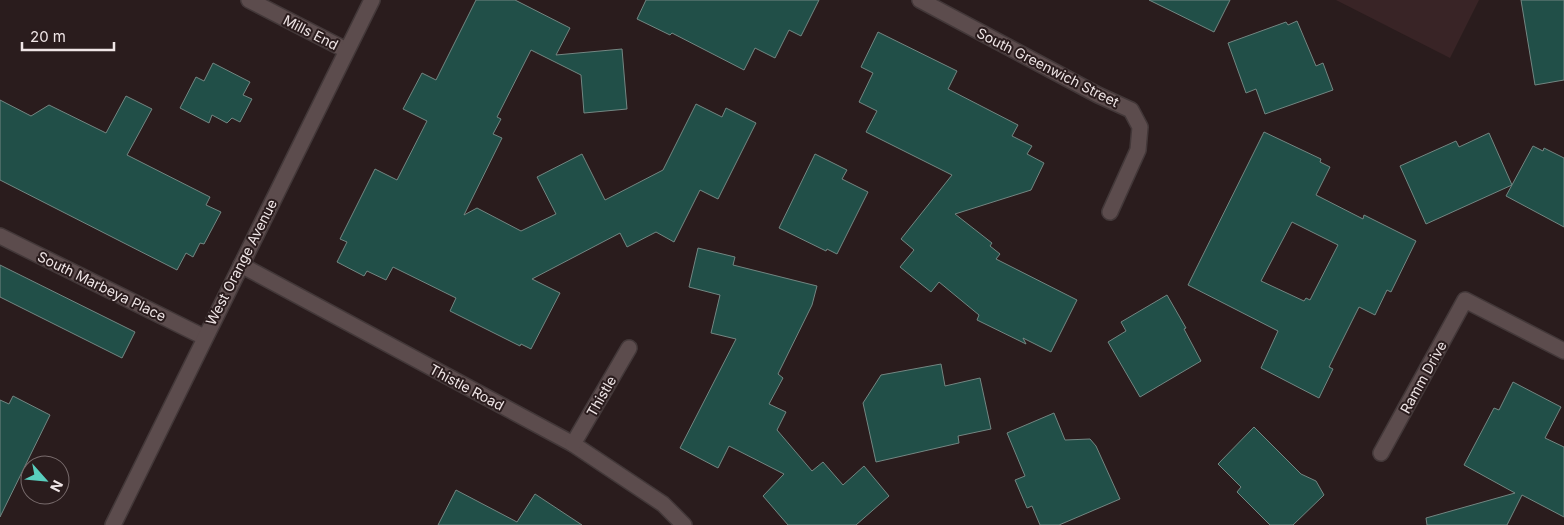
<svg xmlns="http://www.w3.org/2000/svg" width="1564" height="525" viewBox="0 0 1564 525" font-family="Inter,sans-serif">
<style>
.built{fill:#392426}
.building{fill:#214f48;stroke:#738682;fill-rule:evenodd}
.lines{fill:none;stroke-linecap:round;stroke-linejoin:round}
.minor-casing{stroke:#433839;stroke-width:18}
.minor{stroke:#5c4c4d;stroke-width:15}
.labels{text-anchor:middle;dominant-baseline:central;stroke-width:4;stroke-linejoin:round;paint-order:stroke}
.street-label{font-size:14px;fill:#efe5e6;stroke:#2a1c1d}
</style>
<rect width="100%" height="100%" fill="#2a1c1d"/>
<path class="built" d="M 1336,0 L 1479,0 L 1450,58 Z"/>
<g class="building">
<path d="M 476,0 L 515,0 L 570,28 L 556,55 L 622,49 L 627,109 L 584,113 L 581,75 L 531,50 L 497,117 L 501,119 L 493,134 L 502,138 L 464,215 L 477,208 L 521,231 L 556,214 L 537,177 L 582,154 L 605,200 L 663,170 L 696,104 L 722,117 L 726,108 L 756,123 L 718,199 L 700,190 L 674,242 L 656,232 L 627,247 L 620,233 L 532,279 L 560,293 L 531,349 L 521,344 L 520,346 L 450,311 L 456,298 L 393,267 L 386,280 L 367,271 L 364,276 L 337,262 L 347,242 L 340,239 L 375,169 L 397,180 L 427,121 L 403,109 L 422,73 L 436,80 Z"/>
<path d="M 646,0 L 819,0 L 801,36 L 789,30 L 775,58 L 755,48 L 744,70 L 672,33 L 670,35 L 637,19 Z"/>
<path d="M 1149,0 L 1230,0 L 1214,32 Z"/>
<path d="M 1521,0 L 1564,0 L 1564,80 L 1535,85 Z"/>
<path d="M 1297,21 L 1316,66 L 1323,63 L 1333,90 L 1265,114 L 1256,89 L 1246,93 L 1228,43 L 1286,22 L 1288,25 Z"/>
<path d="M 878,32 L 957,71 L 948,89 L 1018,125 L 1012,136 L 1032,146 L 1027,154 L 1044,163 L 1031,190 L 955,214 L 992,243 L 990,246 L 1000,254 L 996,259 L 1077,300 L 1051,352 L 1023,338 L 1026,344 L 977,320 L 979,315 L 939,282 L 931,292 L 900,267 L 914,250 L 901,239 L 952,175 L 866,132 L 877,111 L 859,102 L 873,73 L 861,67 Z"/>
<path d="M 213,63 L 250,82 L 243,95 L 252,99 L 240,122 L 232,118 L 227,123 L 212,115 L 209,123 L 180,108 L 196,77 L 204,81 Z"/>
<path d="M 126,96 L 152,109 L 127,155 L 210,197 L 206,205 L 221,212 L 204,244 L 200,243 L 193,257 L 186,253 L 177,270 L 0,180 L 0,100 L 31,116 L 49,105 L 106,133 Z"/>
<path d="M 1264,132 L 1321,159 L 1320,162 L 1330,167 L 1316,195 L 1363,219 L 1364,215 L 1416,241 L 1391,292 L 1387,290 L 1375,315 L 1359,307 L 1329,367 L 1333,369 L 1319,398 L 1261,368 L 1278,331 L 1188,285 ZM 1292,222 L 1338,245 L 1310,300 L 1306,298 L 1304,301 L 1261,281 Z"/>
<path d="M 1489,133 L 1512,185 L 1426,224 L 1400,166 L 1456,141 L 1459,147 Z"/>
<path d="M 1533,146 L 1543,151 L 1544,148 L 1564,158 L 1564,227 L 1506,196 Z"/>
<path d="M 815,154 L 847,170 L 842,179 L 868,192 L 837,254 L 827,249 L 826,251 L 779,228 Z"/>
<path d="M 698,248 L 735,257 L 733,265 L 817,286 L 812,305 L 778,374 L 783,378 L 769,404 L 786,412 L 777,430 L 812,471 L 823,462 L 843,485 L 864,466 L 889,496 L 856,525 L 788,525 L 763,496 L 784,474 L 729,446 L 718,468 L 680,448 L 736,339 L 711,333 L 720,295 L 689,287 Z"/>
<path d="M 0,265 L 135,332 L 122,358 L 0,297 Z"/>
<path d="M 1167,295 L 1186,328 L 1184,329 L 1201,361 L 1140,397 L 1108,342 L 1126,331 L 1121,322 Z"/>
<path d="M 941,364 L 945,386 L 980,378 L 991,429 L 958,436 L 959,443 L 876,462 L 863,403 L 881,375 Z"/>
<path d="M 1513,382 L 1561,407 L 1545,438 L 1564,447 L 1564,517 L 1522,495 L 1507,525 L 1427,525 L 1426,518 L 1515,493 L 1464,465 L 1494,408 L 1499,410 Z"/>
<path d="M 13,396 L 50,415 L 0,517 L 0,400 L 9,404 Z"/>
<path d="M 1054,413 L 1065,440 L 1090,439 L 1096,446 L 1120,499 L 1059,525 L 1040,525 L 1032,506 L 1027,508 L 1015,480 L 1025,476 L 1007,433 Z"/>
<path d="M 1254,427 L 1301,474 L 1316,481 L 1324,495 L 1293,525 L 1270,525 L 1237,492 L 1241,487 L 1218,464 Z"/>
<path d="M 456,490 L 517,522 L 535,494 L 582,525 L 438,525 Z"/>
</g>
<g class="lines">
<g class="minor-casing">
<g id="minor">
<path d="M 249,0 L 346,50"/>
<path d="M 920,0 L 1098,95 L 1131,110 L 1140,127 L 1138,150 L 1110,212"/>
<path d="M 0,236 L 204,337"/>
<path d="M 241,265 L 573,444 L 663,504 L 684,525"/>
<path d="M 573,444 L 629,348"/>
<path d="M 1381,453 L 1465,300 L 1564,351"/>
<path d="M 113,525 L 372,0"/>
</g>
</g>
<use href="#minor" class="minor"/>
</g>
<g class="labels">
<g class="street-label">
<text transform="translate(311 32) rotate(27)">Mills End</text>
<text transform="translate(1048 67) rotate(27)">South Greenwich Street</text>
<text transform="translate(241 262) rotate(-63)">West Orange Avenue</text>
<text transform="translate(102 286) rotate(26)">South Marbeya Place</text>
<text transform="translate(1423 377) rotate(-61)">Ramm Drive</text>
<text transform="translate(467 387) rotate(28)">Thistle Road</text>
<text transform="translate(601 396) rotate(-60)">Thistle</text>
</g>
</g>
<g transform="translate(45 480) rotate(117)"><circle r="24" fill="#2a1c1d" stroke="#796c6d"/>
<path d="M0-4L9 19L0 12L-9 19Z" fill="#59cebe"/>
<text y="-8" font-size="14" font-weight="bold" text-anchor="middle" fill="#efe5e6">N</text>
</g>
<path d="M22 42v8h92v-8" fill="none" stroke="#efe5e6" stroke-width="2.5"/>
<text x="30" y="42" font-size="15" fill="#efe5e6" stroke="#2a1c1d" stroke-width="4" paint-order="stroke">20 m</text>
</svg>
